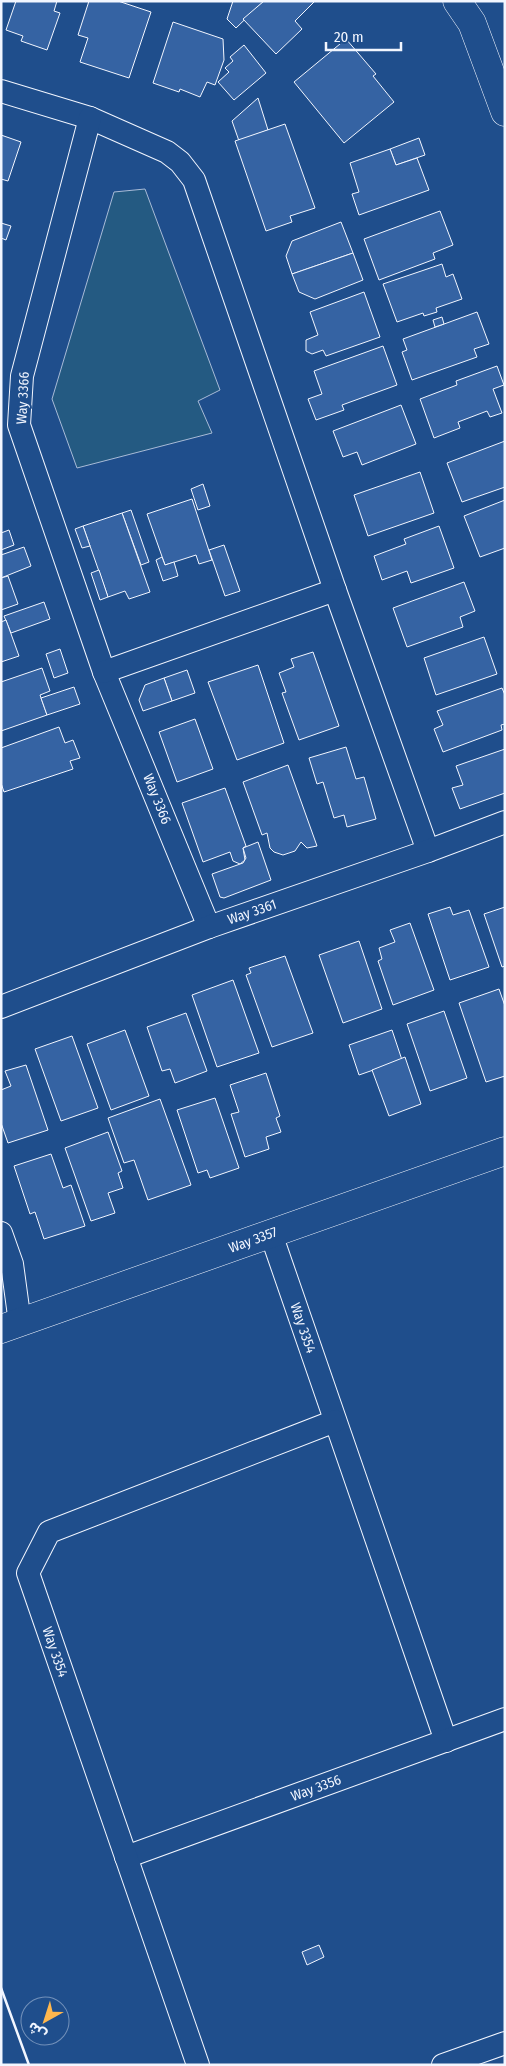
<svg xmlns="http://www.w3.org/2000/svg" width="506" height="2066" viewBox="0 0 506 2066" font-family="'Fira Sans Condensed','Noto Sans Arabic',sans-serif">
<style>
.green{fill:#245a82;stroke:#a8bbd7}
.building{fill:#3563a3;stroke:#f2f6ff}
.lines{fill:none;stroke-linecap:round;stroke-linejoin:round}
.minor-casing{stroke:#f2f6ff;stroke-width:24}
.tertiary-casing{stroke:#f2f6ff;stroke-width:29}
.minor{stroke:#1f4e8c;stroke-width:22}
.tertiary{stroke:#1f4e8c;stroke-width:28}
.wall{stroke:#f2f6ff;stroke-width:2.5}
.labels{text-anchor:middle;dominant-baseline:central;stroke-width:4;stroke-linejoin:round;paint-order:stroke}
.street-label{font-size:14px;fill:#f2f6ff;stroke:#1f4e8c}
</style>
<rect width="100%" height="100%" fill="#1f4e8c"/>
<path class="green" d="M 145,189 L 220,390 L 198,401 L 212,433 L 77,468 L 52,399 L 114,192 Z"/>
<g class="building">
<path d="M 16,1 L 57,1 L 54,11 L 60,13 L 47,50 L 21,41 L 23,36 L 6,30 Z"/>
<path d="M 89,1 L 118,1 L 151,12 L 129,78 L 80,62 L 88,38 L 78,35 Z"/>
<path d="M 233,1 L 264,1 L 236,28 L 227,19 Z"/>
<path d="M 264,1 L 315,1 L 295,21 L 302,29 L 276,54 L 243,19 Z"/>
<path d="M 173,22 L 223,39 L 224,60 L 215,85 L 207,82 L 200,97 L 180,89 L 179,92 L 153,83 Z"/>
<path d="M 346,39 L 376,74 L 373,76 L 394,102 L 344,143 L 294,82 Z"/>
<path d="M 244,45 L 266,73 L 234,100 L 218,82 L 229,72 L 225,68 L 233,61 L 230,57 Z"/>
<path d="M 258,98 L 268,130 L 239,141 L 232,121 Z"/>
<path d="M 285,124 L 315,208 L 290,216 L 292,222 L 266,231 L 235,141 Z"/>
<path d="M 1,135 L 21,142 L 8,181 L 1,179 Z"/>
<path d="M 419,138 L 425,155 L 396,165 L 390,149 Z"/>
<path d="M 390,149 L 396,165 L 417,158 L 429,190 L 359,215 L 352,194 L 359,192 L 350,163 Z"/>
<path d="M 440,211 L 453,245 L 433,253 L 435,259 L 379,280 L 364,239 Z"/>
<path d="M 341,222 L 353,253 L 292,274 L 286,256 L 292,241 Z"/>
<path d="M 1,223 L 11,226 L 6,240 L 1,238 Z"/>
<path d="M 353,253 L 363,280 L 315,299 L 299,292 L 292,274 Z"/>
<path d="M 442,264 L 446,277 L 453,274 L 462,299 L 436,308 L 437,312 L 424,316 L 423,313 L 397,322 L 383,284 Z"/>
<path d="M 364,292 L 380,337 L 326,356 L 323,350 L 312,354 L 306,351 L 306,340 L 318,335 L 310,312 Z"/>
<path d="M 477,312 L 489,344 L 474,349 L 477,357 L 412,380 L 402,352 L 407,350 L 403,339 Z"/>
<path d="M 442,317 L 444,324 L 435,327 L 433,320 Z"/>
<path d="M 383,346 L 397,385 L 342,405 L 344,410 L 316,420 L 308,399 L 322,394 L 314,371 Z"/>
<path d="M 497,366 L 504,385 L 493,389 L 502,413 L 490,417 L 487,411 L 458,422 L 460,428 L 434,438 L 420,399 L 457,385 L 456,381 Z"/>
<path d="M 401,405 L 416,444 L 362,465 L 357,452 L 343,457 L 333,431 Z"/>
<path d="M 505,441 L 505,487 L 462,502 L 447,463 Z"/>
<path d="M 420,472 L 434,513 L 368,536 L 354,495 Z"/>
<path d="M 203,484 L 210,506 L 198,510 L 191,489 Z"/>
<path d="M 192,499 L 212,560 L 199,564 L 196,555 L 165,565 L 147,514 Z"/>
<path d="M 505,500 L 505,548 L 480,557 L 464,516 Z"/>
<path d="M 131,510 L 149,562 L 141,565 L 122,513 Z"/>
<path d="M 122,513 L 150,592 L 129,599 L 125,591 L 108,597 L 83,526 Z"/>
<path d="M 83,526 L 90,546 L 82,548 L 75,529 Z"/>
<path d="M 439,526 L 454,568 L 411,583 L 407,571 L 382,580 L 374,556 L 406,544 L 404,539 Z"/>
<path d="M 9,530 L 14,545 L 1,550 L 1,533 Z"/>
<path d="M 224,545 L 240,591 L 225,596 L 209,550 Z"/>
<path d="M 24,547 L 31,566 L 1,578 L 1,555 Z"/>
<path d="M 162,557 L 165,565 L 174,562 L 178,576 L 163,581 L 156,560 Z"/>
<path d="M 99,570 L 108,597 L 100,600 L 91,573 Z"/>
<path d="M 8,576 L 18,604 L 1,610 L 1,578 Z"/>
<path d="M 464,582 L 475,611 L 460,617 L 463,627 L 407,647 L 393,608 Z"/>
<path d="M 44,602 L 50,619 L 11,633 L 4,616 Z"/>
<path d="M 6,620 L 19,656 L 1,662 L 1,622 Z"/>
<path d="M 484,637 L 497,674 L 436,695 L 424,658 Z"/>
<path d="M 60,649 L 68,673 L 54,678 L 46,654 Z"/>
<path d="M 313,652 L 339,726 L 299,740 L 282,693 L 286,692 L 279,673 L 294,667 L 291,659 Z"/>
<path d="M 258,665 L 284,743 L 237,760 L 208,682 Z"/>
<path d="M 42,668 L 50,691 L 40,695 L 47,715 L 1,731 L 1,682 Z"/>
<path d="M 187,670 L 195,693 L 172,701 L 164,678 Z"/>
<path d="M 164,678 L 172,701 L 143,711 L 139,700 L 145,685 Z"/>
<path d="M 74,687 L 80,704 L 47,715 L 41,698 Z"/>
<path d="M 502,688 L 505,695 L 505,724 L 501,725 L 502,730 L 443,752 L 434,729 L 443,725 L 437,711 Z"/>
<path d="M 195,719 L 213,769 L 177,782 L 159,732 Z"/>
<path d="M 59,727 L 65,743 L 73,740 L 80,758 L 70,761 L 73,769 L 4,792 L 1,783 L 1,748 Z"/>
<path d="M 346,747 L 356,779 L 364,777 L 376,819 L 347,827 L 344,815 L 334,818 L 323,782 L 317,784 L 309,758 Z"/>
<path d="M 505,749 L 505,793 L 460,809 L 452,788 L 463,785 L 456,766 Z"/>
<path d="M 288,765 L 317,846 L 307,848 L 301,842 L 295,851 L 283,855 L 274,852 L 270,848 L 267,833 L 262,835 L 243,782 Z"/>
<path d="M 225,788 L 246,846 L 243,848 L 245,860 L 240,864 L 233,861 L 230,852 L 203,862 L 182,803 Z"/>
<path d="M 258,842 L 271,880 L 224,898 L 220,897 L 212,874 L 243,863 L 246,858 L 243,848 Z"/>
<path d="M 450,907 L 453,915 L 469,910 L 489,967 L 450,980 L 428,914 Z"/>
<path d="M 505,907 L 505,966 L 502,967 L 484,914 Z"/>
<path d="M 410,923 L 434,990 L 393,1005 L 378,961 L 382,959 L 379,948 L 395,942 L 390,930 Z"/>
<path d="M 359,941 L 382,1009 L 343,1023 L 319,955 Z"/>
<path d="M 285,956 L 313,1033 L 272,1047 L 246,975 L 251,973 L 249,968 Z"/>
<path d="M 233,980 L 259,1053 L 217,1067 L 192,995 Z"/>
<path d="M 499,989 L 505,1006 L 505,1076 L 486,1082 L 459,1003 Z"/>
<path d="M 444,1011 L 467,1078 L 430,1091 L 407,1024 Z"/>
<path d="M 186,1013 L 207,1071 L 175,1083 L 170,1069 L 162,1071 L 147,1027 Z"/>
<path d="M 125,1030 L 149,1096 L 111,1110 L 87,1044 Z"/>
<path d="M 392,1030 L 402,1060 L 359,1075 L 349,1045 Z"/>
<path d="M 72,1036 L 98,1108 L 61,1121 L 35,1049 Z"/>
<path d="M 405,1057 L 421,1104 L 389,1116 L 372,1070 Z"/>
<path d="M 26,1065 L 48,1130 L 8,1143 L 1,1123 L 1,1090 L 11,1086 L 5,1071 Z"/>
<path d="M 266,1073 L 280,1116 L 276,1118 L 281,1132 L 266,1137 L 269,1149 L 245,1157 L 231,1114 L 239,1112 L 230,1085 Z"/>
<path d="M 215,1098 L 239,1168 L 210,1178 L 207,1170 L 198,1173 L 177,1110 Z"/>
<path d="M 160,1099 L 191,1185 L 148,1200 L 134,1160 L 124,1163 L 108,1118 Z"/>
<path d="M 108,1132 L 122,1171 L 118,1173 L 123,1188 L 108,1193 L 115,1213 L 91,1221 L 65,1148 Z"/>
<path d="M 51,1154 L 63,1188 L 71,1185 L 85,1226 L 44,1239 L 35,1212 L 30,1214 L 14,1166 Z"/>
<path d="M 319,1945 L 324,1957 L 307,1965 L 302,1952 Z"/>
</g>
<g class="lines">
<g class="minor-casing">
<g id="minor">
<path d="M 1,91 L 90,118 L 167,152 L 180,162 L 194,180 L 335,590 L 428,851"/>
<path d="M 90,118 L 22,376 L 19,425 L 104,672 L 209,927"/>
<path d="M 104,672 L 335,590"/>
<path d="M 1,1007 L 209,927 L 428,851 L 505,822"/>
<path d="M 1,1233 L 12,1264 L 20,1323"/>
<path d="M 271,1234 L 446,1741"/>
<path d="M 126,1857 L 505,1719"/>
<path d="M 198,2065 L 28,1573 L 49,1532 L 335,1421"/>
<path d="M 443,2065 L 505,2043"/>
</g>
</g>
<g class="tertiary-casing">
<g id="tertiary">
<path d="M 457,1 L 472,23 L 505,112"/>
<path d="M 1,1329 L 505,1151"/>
</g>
</g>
<use href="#minor" class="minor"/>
<use href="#tertiary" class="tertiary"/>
<path class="wall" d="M 1,1988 L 29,2065"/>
</g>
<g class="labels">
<g class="street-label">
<text transform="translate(23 398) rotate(-87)">Way 3366</text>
<text transform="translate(157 799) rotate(68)">Way 3366</text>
<text transform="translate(252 912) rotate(-19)">Way 3361</text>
<text transform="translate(253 1240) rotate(-20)">Way 3357</text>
<text transform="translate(303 1328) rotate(71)">Way 3354</text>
<text transform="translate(55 1652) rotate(71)">Way 3354</text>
<text transform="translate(316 1788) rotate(-20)">Way 3356</text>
</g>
</g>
<rect width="506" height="2066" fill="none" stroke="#f2f6ff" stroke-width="5"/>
<g transform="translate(45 2021) rotate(219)"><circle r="24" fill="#1f4e8c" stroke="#7391ba"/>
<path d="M0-4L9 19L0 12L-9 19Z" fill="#ffb74d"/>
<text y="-8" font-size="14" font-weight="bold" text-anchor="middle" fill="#f2f6ff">ش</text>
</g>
<path d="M326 42v8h75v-8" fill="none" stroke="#f2f6ff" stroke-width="2.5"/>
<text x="334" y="42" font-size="15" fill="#f2f6ff" stroke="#1f4e8c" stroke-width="4" paint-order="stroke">20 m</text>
</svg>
